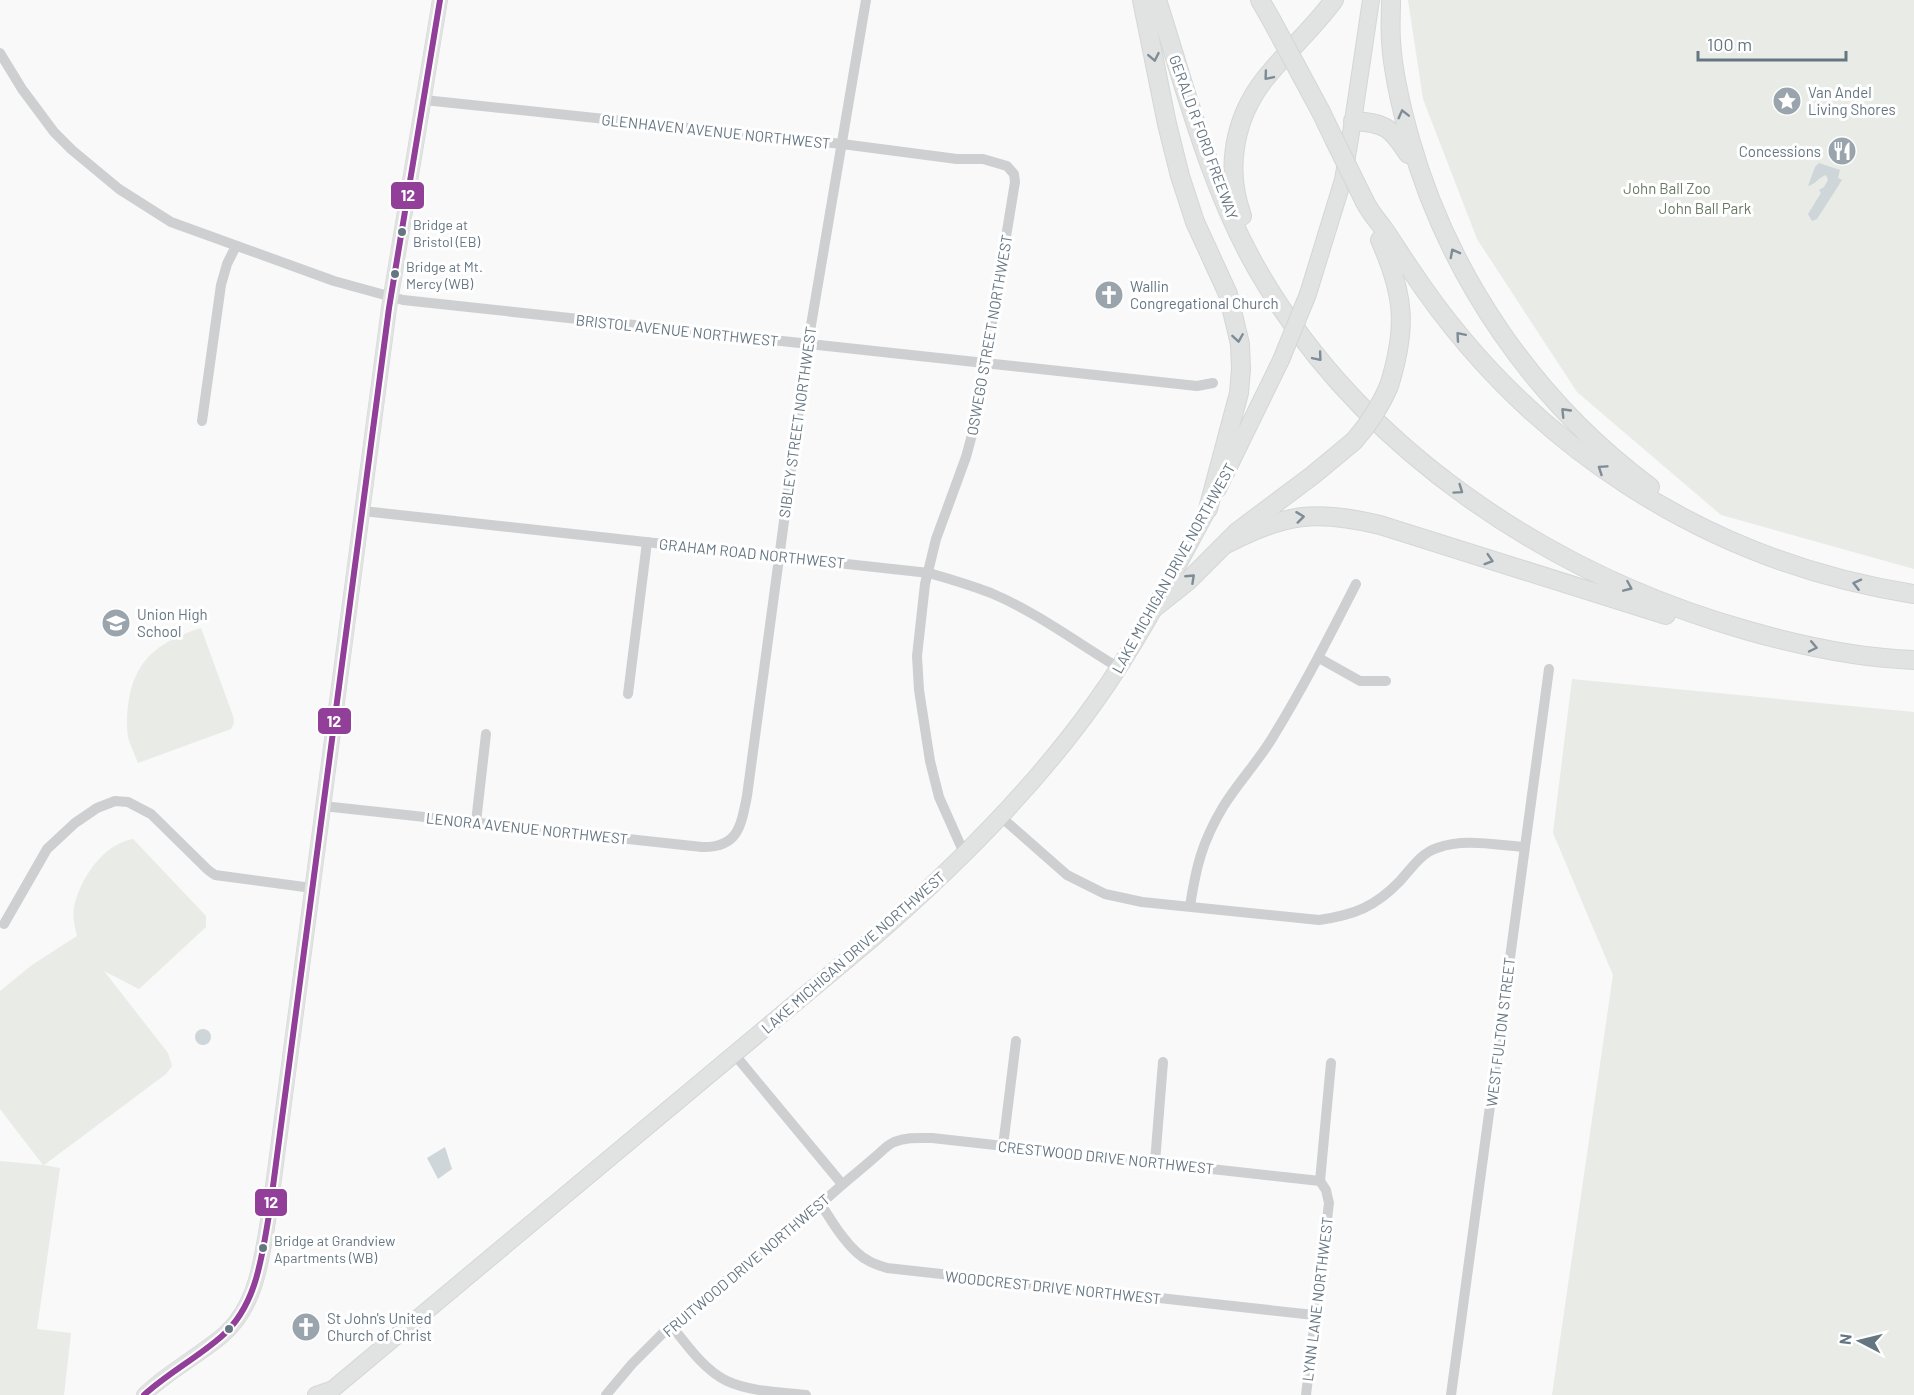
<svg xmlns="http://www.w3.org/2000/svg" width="1914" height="1395" viewBox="0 0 1914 1395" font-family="Barlow,sans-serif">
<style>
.green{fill:#e8ebe6}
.water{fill:#ced6d9}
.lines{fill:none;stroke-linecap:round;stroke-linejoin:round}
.secondary-casing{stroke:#d5d6d7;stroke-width:16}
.primary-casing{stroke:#d5d6d7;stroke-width:18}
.trunk-casing{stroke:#d5d6d6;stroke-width:18}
.motorway-casing{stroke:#d5d6d6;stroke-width:20}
.minor{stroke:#cecfd0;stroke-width:10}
.secondary{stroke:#e1e2e2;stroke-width:15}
.primary{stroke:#e1e2e2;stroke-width:16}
.trunk{stroke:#e1e2e2;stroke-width:16}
.motorway{stroke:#e1e2e2;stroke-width:18}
.primary-bridge-casing{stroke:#d5d6d7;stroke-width:18;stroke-linecap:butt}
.motorway-bridge-casing{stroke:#d5d6d6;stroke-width:20;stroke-linecap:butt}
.primary-bridge{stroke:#e1e2e2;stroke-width:16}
.motorway-bridge{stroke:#e1e2e2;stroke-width:18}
.bus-1-casing{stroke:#fff;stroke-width:10}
.bus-1{stroke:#913f98;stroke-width:6}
.oneway{stroke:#7e8c96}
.bus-dot{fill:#657683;stroke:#fff;stroke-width:2}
.labels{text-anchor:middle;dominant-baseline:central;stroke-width:6;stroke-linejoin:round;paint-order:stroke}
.bus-label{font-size:14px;fill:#657683;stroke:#fff;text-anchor:start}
.poi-label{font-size:15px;fill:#657683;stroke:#fff;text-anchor:start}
.street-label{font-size:15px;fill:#657683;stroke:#fff}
.park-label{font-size:15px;fill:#687a64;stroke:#fff}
.line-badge{stroke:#fff;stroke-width:2}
.badge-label{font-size:16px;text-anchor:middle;font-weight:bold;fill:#fff}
</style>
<rect width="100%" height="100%" fill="#f9f9f9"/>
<g class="green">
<path d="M 1408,0 L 1914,0 L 1914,569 L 1721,515 L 1577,392 L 1477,239 L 1423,99 Z"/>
<path d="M 201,628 L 233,716 L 234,723 L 231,729 L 138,763 C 135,755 130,745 128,737 C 126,724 127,711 129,699 C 136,657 163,640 201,628 Z"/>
<path d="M 1572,679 L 1914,712 L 1914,1395 L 1552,1395 L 1613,975 L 1553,833 Z"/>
<path d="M 133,839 L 206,916 L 206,927 L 139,989 L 104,971 L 168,1053 L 172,1066 L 166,1074 L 44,1165 L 60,1168 L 37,1329 L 71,1333 L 64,1395 L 0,1395 L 0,1161 L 43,1165 L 0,1109 L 0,991 L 32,965 L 77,936 C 75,927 72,917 74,907 C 80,879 103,844 133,839 Z"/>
</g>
<g class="water">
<path d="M 1819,163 L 1840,170 L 1838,178 L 1842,180 L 1817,219 L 1812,221 L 1808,214 L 1821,193 L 1819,190 L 1824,187 L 1828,180 L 1826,175 C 1819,177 1816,184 1808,186 L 1815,167 Z"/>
<circle cx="203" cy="1037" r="8"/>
<path d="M 445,1147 L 452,1169 L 438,1179 L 427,1158 Z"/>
</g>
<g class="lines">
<g class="secondary-casing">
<path id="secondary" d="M 144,1395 C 167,1372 197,1357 222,1336 C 259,1305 262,1253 270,1209 L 389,308 L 440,0"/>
</g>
<g class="primary-casing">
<g id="primary">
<path d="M 1308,294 L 1343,180 L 1353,121 L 1371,0"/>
<path d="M 1218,489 L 1281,360"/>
</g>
</g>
<g class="trunk-casing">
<path id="trunk" d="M 316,1395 L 333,1389 L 872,939 C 954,868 1033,790 1096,701 C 1139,641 1173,574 1208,509"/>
</g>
<g class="motorway-casing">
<g id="motorway">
<path d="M 1142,0 L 1167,124 L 1180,176 L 1195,222 L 1228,294 L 1240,344 L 1241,369 L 1239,393 L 1208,509"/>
<path d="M 1157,0 C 1186,90 1210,187 1257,269 C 1361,450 1550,575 1749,631 C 1802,646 1858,658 1914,660"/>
<path d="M 1260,0 L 1272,21"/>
<path d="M 1391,0 C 1391,14 1390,27 1391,41 C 1393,74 1401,107 1410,139 C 1449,277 1535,402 1650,487"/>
<path d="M 1321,112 L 1334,139"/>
<path d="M 1353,121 C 1385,123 1391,127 1408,154"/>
<path d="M 1365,202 C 1370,212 1377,220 1383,228 C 1393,242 1401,256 1411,270 C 1527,445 1707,562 1914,594"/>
<path d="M 1242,216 C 1225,169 1234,119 1264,80 C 1286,52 1313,29 1334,0"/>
<path d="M 1380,240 C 1405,296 1407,328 1389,386"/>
<path d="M 1226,544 C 1286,514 1314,509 1380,525 L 1666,615"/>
<path d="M 1154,608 L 1188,581 L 1237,532 L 1313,475 L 1354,441"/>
</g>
</g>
<g class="minor">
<path d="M 0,53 L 22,89 L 54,132 L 72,150 L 119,189 L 171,222 L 334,281 L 403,300 L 1197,386 L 1213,383"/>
<path d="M 424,100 L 842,144 L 957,159 L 983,159 L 1007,166 L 1014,174 L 1015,182 L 976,420 L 966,457 L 936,539 L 925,584 L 917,656 L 919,690 L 930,761 L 939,797 L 964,853"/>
<path d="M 202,421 L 221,285 L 227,264 L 236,246"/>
<path d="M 363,511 L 929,573 C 950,579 970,585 991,593 C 1036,612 1076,642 1119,668"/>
<path d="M 1319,658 L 1360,681 L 1386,681"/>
<path d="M 628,694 L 647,542"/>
<path d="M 323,806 L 702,847 C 738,848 741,826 747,796 L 808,343 L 866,0"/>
<path d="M 1001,817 L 1067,875 L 1105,894 L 1142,902 L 1319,920 C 1354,915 1375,907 1400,881 C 1411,869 1421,853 1437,848 C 1463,838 1496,845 1524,847"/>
<path d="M 476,822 L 486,734"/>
<path d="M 1190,906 C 1196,867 1202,842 1223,807 C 1237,784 1256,764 1271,740 C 1302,690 1329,637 1356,584"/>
<path d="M 4,924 L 47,849 L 75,823 L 97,808 L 115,801 L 128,802 L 151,814 L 208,870 L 215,875 L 312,888"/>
<path d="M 735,1055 L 842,1184"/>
<path d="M 1003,1146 L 1016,1041"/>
<path d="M 1155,1162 L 1163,1062"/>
<path d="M 821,1204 C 832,1222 850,1252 869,1261 C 874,1264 881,1266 887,1268 L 1314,1315"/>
<path d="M 671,1325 C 686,1344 704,1370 727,1381 C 751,1392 781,1392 806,1395"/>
<path d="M 606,1395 L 632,1364 L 671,1325 L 821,1204 C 838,1187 857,1173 875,1157 C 881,1152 887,1145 894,1142 C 907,1137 919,1138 932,1138 L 1320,1181"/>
<path d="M 1306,1395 L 1329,1203 L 1326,1190 L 1320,1181 L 1331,1063"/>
<path d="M 1451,1395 L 1549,669"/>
</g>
<use href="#secondary" class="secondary"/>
<use href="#primary" class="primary"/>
<use href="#trunk" class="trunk"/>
<use href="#motorway" class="motorway"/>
<g class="primary-bridge-casing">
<path id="primary-bridge" d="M 1281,360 L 1308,294"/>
</g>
<g class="motorway-bridge-casing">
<g id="motorway-bridge">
<path d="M 1272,21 L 1321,112"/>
<path d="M 1334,139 L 1365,202"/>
<path d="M 1354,441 C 1369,424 1380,407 1389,386"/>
</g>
</g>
<use href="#primary-bridge" class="primary-bridge"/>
<use href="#motorway-bridge" class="motorway-bridge"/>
<g class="bus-1-casing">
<path id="bus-1" d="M 144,1395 C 168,1373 197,1358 222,1336 C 258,1304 262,1254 270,1209 L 389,308 L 440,0"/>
</g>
<use href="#bus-1" class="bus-1"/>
</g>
<defs><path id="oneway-chevron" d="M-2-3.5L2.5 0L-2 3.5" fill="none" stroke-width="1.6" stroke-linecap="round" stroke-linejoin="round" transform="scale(1.5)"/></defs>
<g class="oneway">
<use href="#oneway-chevron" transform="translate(1154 57) rotate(79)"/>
<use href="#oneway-chevron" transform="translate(1268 76) rotate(130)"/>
<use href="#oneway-chevron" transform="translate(1403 114) rotate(-104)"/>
<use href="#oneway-chevron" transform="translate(1454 253) rotate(-118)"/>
<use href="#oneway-chevron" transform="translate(1460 336) rotate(-131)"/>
<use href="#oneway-chevron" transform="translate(1238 338) rotate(81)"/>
<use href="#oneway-chevron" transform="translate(1318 357) rotate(50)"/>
<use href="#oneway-chevron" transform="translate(1565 412) rotate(-134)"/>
<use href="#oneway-chevron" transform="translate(1602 469) rotate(-146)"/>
<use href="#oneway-chevron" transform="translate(1459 490) rotate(35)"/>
<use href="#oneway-chevron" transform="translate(1300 517) rotate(-7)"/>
<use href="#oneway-chevron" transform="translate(1489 560) rotate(17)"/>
<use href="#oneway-chevron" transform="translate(1191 578) rotate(-43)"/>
<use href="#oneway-chevron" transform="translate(1857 584) rotate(-166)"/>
<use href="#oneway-chevron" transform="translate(1628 587) rotate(23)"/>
<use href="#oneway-chevron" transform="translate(1813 647) rotate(12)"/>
</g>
<defs>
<g id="sight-disc" transform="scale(1.5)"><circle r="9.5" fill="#99a4ac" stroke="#fff"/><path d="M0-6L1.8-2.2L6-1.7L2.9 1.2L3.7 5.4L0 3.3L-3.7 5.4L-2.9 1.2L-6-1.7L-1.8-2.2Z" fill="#fff"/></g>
<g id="restaurant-disc" transform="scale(1.5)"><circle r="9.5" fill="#99a4ac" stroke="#fff"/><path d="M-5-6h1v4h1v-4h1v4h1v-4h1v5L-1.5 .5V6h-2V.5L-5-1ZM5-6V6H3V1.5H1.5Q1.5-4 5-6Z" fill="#fff"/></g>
<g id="church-disc" transform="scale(1.5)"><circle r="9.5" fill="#99a4ac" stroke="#fff"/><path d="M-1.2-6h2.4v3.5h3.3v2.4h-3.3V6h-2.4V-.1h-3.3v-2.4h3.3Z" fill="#fff"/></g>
<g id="school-disc" transform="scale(1.5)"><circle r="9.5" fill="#99a4ac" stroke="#fff"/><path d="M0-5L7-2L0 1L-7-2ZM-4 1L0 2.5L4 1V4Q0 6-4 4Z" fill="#fff"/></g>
</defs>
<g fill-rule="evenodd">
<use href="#sight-disc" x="1787" y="101"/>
<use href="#restaurant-disc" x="1842" y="151"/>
<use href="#church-disc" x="1109" y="295"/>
<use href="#school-disc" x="116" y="623"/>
<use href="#church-disc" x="306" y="1327"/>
</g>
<g class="bus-dot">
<circle cx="402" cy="232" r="5"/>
<circle cx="395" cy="274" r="5"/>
<circle cx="263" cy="1248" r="5"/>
<circle cx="229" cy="1329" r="5"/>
</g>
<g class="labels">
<g class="bus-label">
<text x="413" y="224">Bridge at<tspan x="413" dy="17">Bristol (EB)</tspan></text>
<text x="406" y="266">Bridge at Mt.<tspan x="406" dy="17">Mercy (WB)</tspan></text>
<text x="274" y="1240">Bridge at Grandview<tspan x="274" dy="17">Apartments (WB)</tspan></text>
</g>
<g class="poi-label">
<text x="1808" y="92">Van Andel<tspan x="1808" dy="17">Living Shores</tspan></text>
<text x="1821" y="151" text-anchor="end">Concessions</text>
<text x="1130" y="286">Wallin<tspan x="1130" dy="17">Congregational Church</tspan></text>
<text x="137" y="614">Union High<tspan x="137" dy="17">School</tspan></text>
<text x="327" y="1318">St John's United<tspan x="327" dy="17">Church of Christ</tspan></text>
</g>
<g class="street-label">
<text transform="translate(716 131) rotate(6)">GLENHAVEN AVENUE NORTHWEST</text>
<text transform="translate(1204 137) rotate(70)">GERALD R FORD FREEWAY</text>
<text transform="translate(677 330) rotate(6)">BRISTOL AVENUE NORTHWEST</text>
<text transform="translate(989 335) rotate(-80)">OSWEGO STREET NORTHWEST</text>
<text transform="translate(797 422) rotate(-82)">SIBLEY STREET NORTHWEST</text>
<text transform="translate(752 553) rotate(6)">GRAHAM ROAD NORTHWEST</text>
<text transform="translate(1173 568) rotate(-61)">LAKE MICHIGAN DRIVE NORTHWEST</text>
<text transform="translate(527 828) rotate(6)">LENORA AVENUE NORTHWEST</text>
<text transform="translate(853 952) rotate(-41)">LAKE MICHIGAN DRIVE NORTHWEST</text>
<text transform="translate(1500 1032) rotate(-83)">WEST FULTON STREET</text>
<text transform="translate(1106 1157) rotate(6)">CRESTWOOD DRIVE NORTHWEST</text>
<text transform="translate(746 1265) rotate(-40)">FRUITWOOD DRIVE NORTHWEST</text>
<text transform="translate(1053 1287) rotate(6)">WOODCREST DRIVE NORTHWEST</text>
<text transform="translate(1317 1299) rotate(-83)">LYNN LANE NORTHWEST</text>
</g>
<g class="park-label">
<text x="1667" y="188">John Ball Zoo</text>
<text x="1705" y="208">John Ball Park</text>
</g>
</g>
<g class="line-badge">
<rect x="390" y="181" width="35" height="29" rx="6" fill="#913f98"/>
<rect x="317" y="707" width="35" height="28" rx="6" fill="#913f98"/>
<rect x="254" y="1188" width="34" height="29" rx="6" fill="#913f98"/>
</g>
<g class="badge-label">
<text x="408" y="201">12</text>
<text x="334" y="727">12</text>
<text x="271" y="1208">12</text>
</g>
<g transform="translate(1860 1341) rotate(277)" stroke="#ffffff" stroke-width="4.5" paint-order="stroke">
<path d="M0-4.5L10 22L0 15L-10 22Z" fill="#657683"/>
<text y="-9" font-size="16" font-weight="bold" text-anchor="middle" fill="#657683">N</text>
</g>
<path d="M1698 51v9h148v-9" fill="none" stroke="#657683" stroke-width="3"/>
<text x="1707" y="51" font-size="18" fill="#657683" stroke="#ffffff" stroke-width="4.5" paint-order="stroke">100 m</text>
</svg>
